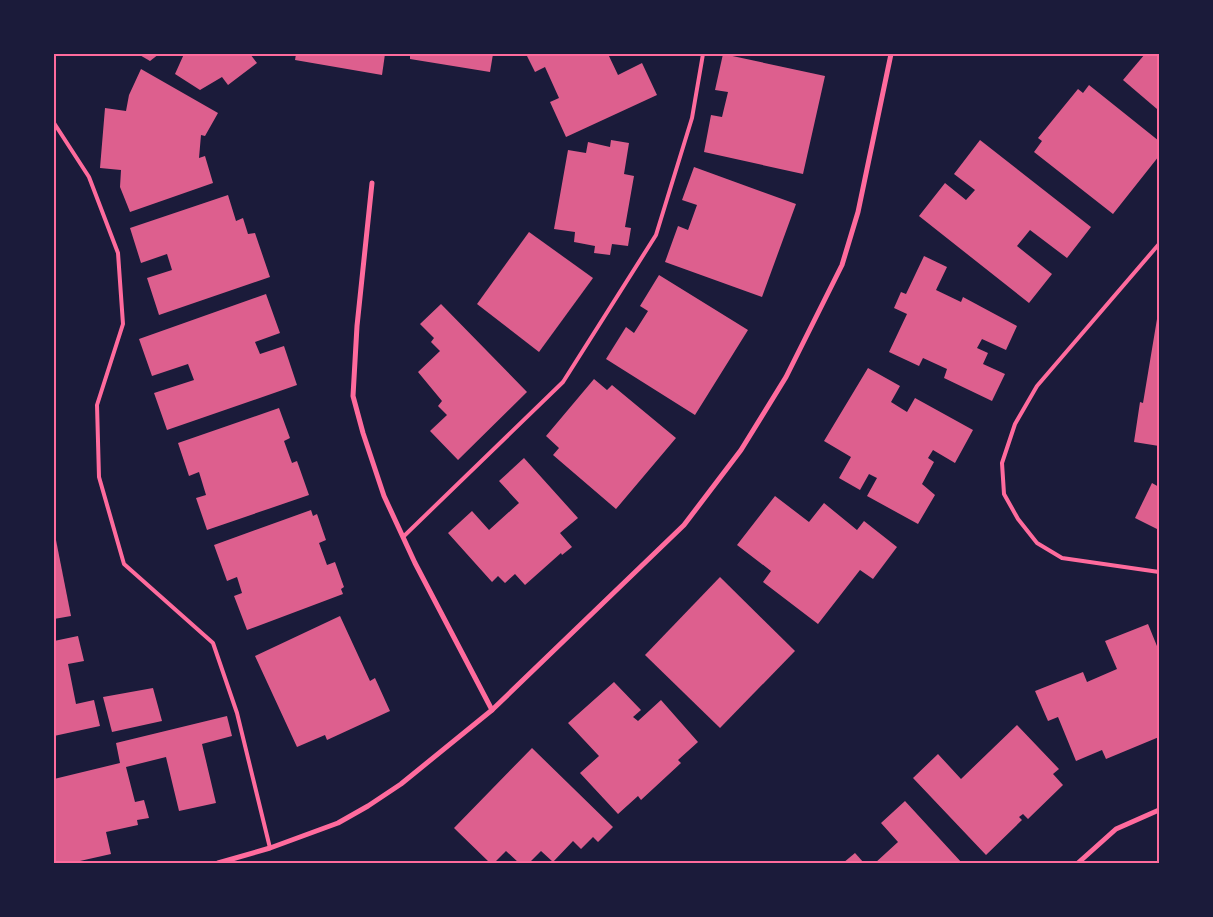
<svg xmlns="http://www.w3.org/2000/svg" width="1213" height="917" viewBox="0 0 1213 917" font-family="'Noto Serif',serif">
<style>
.building{fill:#dd5f8e}
.lines{fill:none;stroke-linecap:round;stroke-linejoin:round}
.service{stroke:#ff6b9d;stroke-width:4}
.minor{stroke:#ff6b9d;stroke-width:5}
.neatline{fill:none;stroke:#ff6b9d;stroke-width:2}
</style>
<rect width="100%" height="100%" fill="#1b1b3a"/>
<g class="building">
<path d="M 138,54 L 159,54 L 150,61 Z"/>
<path d="M 184,54 L 250,54 L 257,63 L 228,85 L 222,77 L 200,90 L 175,74 Z"/>
<path d="M 296,54 L 385,54 L 382,75 L 295,60 Z"/>
<path d="M 410,54 L 493,54 L 490,72 L 410,59 Z"/>
<path d="M 526,54 L 608,54 L 618,75 L 642,63 L 657,95 L 566,137 L 550,102 L 559,98 L 545,67 L 535,72 Z"/>
<path d="M 723,54 L 825,76 L 803,174 L 704,152 L 711,115 L 722,117 L 728,92 L 715,90 Z"/>
<path d="M 1145,54 L 1159,54 L 1159,107 L 1157,109 L 1123,80 Z"/>
<path d="M 141,69 L 218,113 L 205,136 L 201,135 L 199,158 L 205,156 L 213,183 L 130,212 L 120,187 L 121,170 L 100,168 L 105,108 L 126,111 L 129,95 Z"/>
<path d="M 1089,85 L 1159,141 L 1159,156 L 1113,214 L 1034,152 L 1042,141 L 1038,138 L 1078,89 L 1083,93 Z"/>
<path d="M 611,140 L 629,143 L 624,174 L 634,176 L 625,227 L 631,228 L 628,246 L 612,244 L 610,255 L 594,253 L 595,246 L 574,242 L 575,232 L 554,229 L 568,150 L 586,153 L 588,142 L 610,147 Z"/>
<path d="M 980,140 L 1091,227 L 1067,258 L 1030,230 L 1017,246 L 1052,274 L 1029,303 L 919,216 L 945,183 L 966,200 L 975,190 L 954,174 Z"/>
<path d="M 694,167 L 796,204 L 762,297 L 665,262 L 678,226 L 688,230 L 697,205 L 682,200 Z"/>
<path d="M 228,195 L 236,221 L 243,218 L 248,234 L 255,233 L 270,277 L 159,315 L 147,278 L 172,270 L 167,254 L 141,263 L 130,228 Z"/>
<path d="M 529,232 L 593,278 L 539,352 L 477,304 Z"/>
<path d="M 924,256 L 947,267 L 936,290 L 961,302 L 963,297 L 1017,326 L 1006,350 L 982,339 L 977,348 L 988,353 L 983,364 L 1005,374 L 992,401 L 944,378 L 947,369 L 923,358 L 919,366 L 889,352 L 907,314 L 894,308 L 901,292 L 906,294 Z"/>
<path d="M 659,275 L 748,330 L 695,415 L 606,359 L 626,327 L 634,333 L 648,311 L 640,306 Z"/>
<path d="M 266,294 L 280,333 L 255,342 L 260,354 L 284,346 L 297,385 L 167,430 L 154,393 L 194,380 L 188,364 L 152,376 L 139,339 Z"/>
<path d="M 441,304 L 527,392 L 458,460 L 430,431 L 447,415 L 438,406 L 442,401 L 418,372 L 440,351 L 431,342 L 434,338 L 420,324 Z"/>
<path d="M 1158,313 L 1159,313 L 1159,446 L 1134,442 L 1140,402 L 1143,403 Z"/>
<path d="M 868,368 L 900,386 L 891,402 L 907,412 L 915,398 L 973,430 L 955,463 L 933,450 L 928,458 L 934,462 L 922,484 L 935,495 L 918,524 L 867,496 L 877,478 L 869,474 L 860,490 L 839,478 L 851,457 L 824,441 Z"/>
<path d="M 594,379 L 607,390 L 612,385 L 676,438 L 616,509 L 553,455 L 559,448 L 546,436 Z"/>
<path d="M 279,408 L 290,438 L 284,441 L 292,463 L 297,461 L 309,495 L 207,530 L 196,498 L 206,495 L 199,472 L 189,476 L 178,443 Z"/>
<path d="M 524,458 L 578,518 L 560,533 L 572,547 L 562,555 L 561,553 L 525,585 L 515,574 L 505,583 L 498,576 L 492,582 L 448,533 L 472,511 L 489,530 L 519,503 L 499,481 Z"/>
<path d="M 1152,483 L 1159,487 L 1159,530 L 1135,518 Z"/>
<path d="M 775,496 L 809,522 L 824,503 L 857,530 L 864,521 L 897,547 L 873,579 L 860,570 L 818,624 L 763,582 L 771,571 L 737,545 Z"/>
<path d="M 311,510 L 313,516 L 317,514 L 326,540 L 319,543 L 327,565 L 335,562 L 344,587 L 341,589 L 343,594 L 247,630 L 234,596 L 242,593 L 237,577 L 227,581 L 214,545 Z"/>
<path d="M 54,530 L 71,616 L 54,619 Z"/>
<path d="M 720,577 L 795,651 L 720,728 L 645,655 Z"/>
<path d="M 340,616 L 370,681 L 375,678 L 390,711 L 327,740 L 325,735 L 297,747 L 255,656 Z"/>
<path d="M 1148,624 L 1159,651 L 1159,737 L 1106,759 L 1102,750 L 1076,761 L 1058,717 L 1048,721 L 1035,691 L 1083,672 L 1087,682 L 1117,669 L 1105,641 Z"/>
<path d="M 78,636 L 84,661 L 68,664 L 76,704 L 94,700 L 100,726 L 54,736 L 54,641 Z"/>
<path d="M 614,682 L 641,710 L 633,717 L 638,721 L 661,700 L 698,742 L 678,760 L 681,763 L 641,800 L 638,796 L 618,814 L 580,773 L 599,756 L 568,723 Z"/>
<path d="M 153,688 L 162,721 L 112,732 L 103,697 Z"/>
<path d="M 227,716 L 232,736 L 202,744 L 216,803 L 179,811 L 166,757 L 126,767 L 135,802 L 144,800 L 149,818 L 137,820 L 138,825 L 106,832 L 111,854 L 71,863 L 54,863 L 54,779 L 120,763 L 116,743 Z"/>
<path d="M 1017,725 L 1059,769 L 1053,774 L 1063,785 L 1028,819 L 1023,814 L 1019,817 L 1022,820 L 986,855 L 913,778 L 938,754 L 961,779 Z"/>
<path d="M 532,748 L 613,827 L 598,842 L 593,837 L 581,849 L 573,841 L 553,862 L 541,851 L 529,863 L 519,863 L 506,851 L 494,863 L 490,863 L 454,828 Z"/>
<path d="M 905,801 L 962,863 L 875,863 L 898,842 L 881,823 Z"/>
<path d="M 855,853 L 864,863 L 843,863 Z"/>
</g>
<g class="lines">
<g class="service">
<path d="M 54,123 L 89,177 L 118,253 L 123,324 L 97,405 L 99,477 L 124,564 L 213,643 L 237,713 L 270,848"/>
<path d="M 1159,244 L 1037,386 L 1015,424 L 1002,463 L 1004,494 L 1018,519 L 1037,543 L 1062,558 L 1159,572"/>
<path d="M 403,537 L 563,382 L 656,235 L 692,118 L 703,54"/>
</g>
<g class="minor">
<path d="M 372,183 L 357,326 L 353,396 L 363,433 L 384,496 L 415,563 L 492,710"/>
<path d="M 218,863 L 270,848 L 338,823 L 368,806 L 401,784 L 492,710 L 684,525 L 741,450 L 786,377 L 842,265 L 858,212 L 891,54"/>
<path d="M 1078,863 L 1116,829 L 1159,810"/>
</g>
</g>
<rect width="1213" height="917" fill="none" stroke="#1b1b3a" stroke-width="110"/>
<rect x="55" y="55" width="1103" height="807" class="neatline"/>
</svg>
